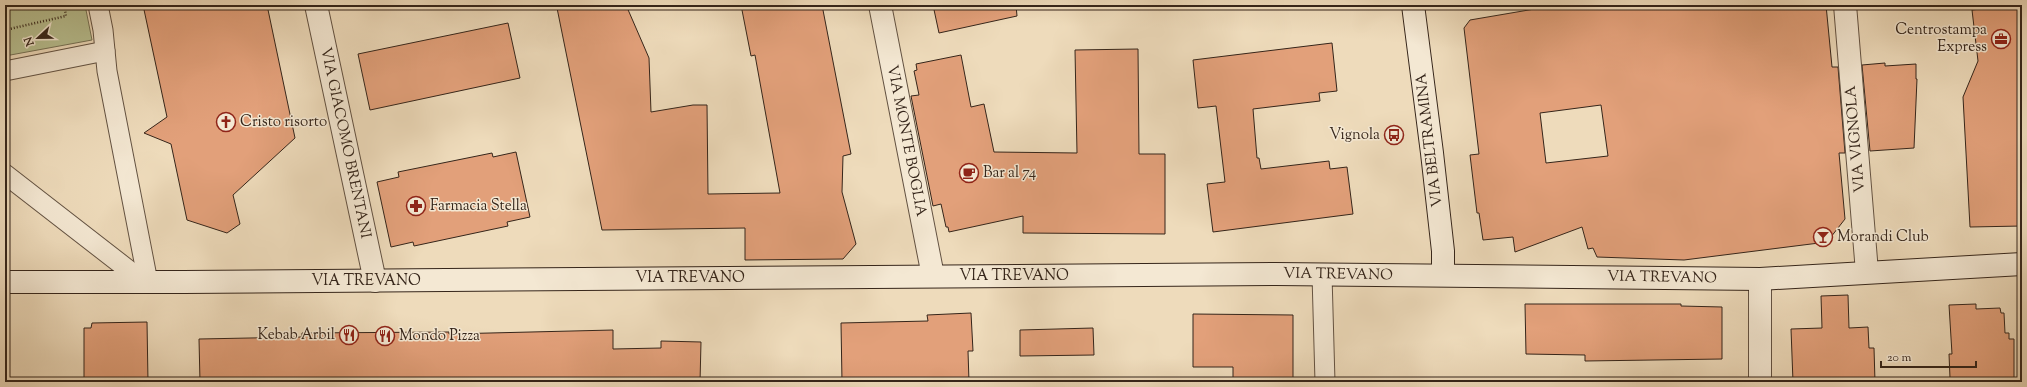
<svg xmlns="http://www.w3.org/2000/svg" width="2027" height="387" viewBox="0 0 2027 387" font-family="'Sorts Mill Goudy',serif">
<style>
.green{fill:#b8c091;stroke:#767256}
.building{fill:#e2a07a;stroke:#35251a;fill-rule:evenodd}
.lines{fill:none;stroke-linecap:round;stroke-linejoin:round}
.lane-casing{stroke:#635242;stroke-width:21}
.street-casing{stroke:#635242;stroke-width:24}
.secondary-casing{stroke:#35251a;stroke-width:24}
.path{stroke:#35251a;stroke-width:2.5;stroke-dasharray:1 2;stroke-linecap:butt}
.lane{stroke:#f4e8d3;stroke-width:19}
.street{stroke:#f4e8d3;stroke-width:22}
.secondary{stroke:#f4e8d3;stroke-width:22}
.labels{text-anchor:middle;dominant-baseline:central;stroke-width:3;stroke-linejoin:round;paint-order:stroke}
.poi-label{font-size:15px;fill:#35251a;stroke:#f4e8d3;text-anchor:start}
.street-label{font-size:15px;fill:#35251a;stroke:#f4e8d3}
</style>
<rect width="100%" height="100%" fill="#eedbbb"/>
<filter id="stains"><feTurbulence type="fractalNoise" baseFrequency=".005" numOctaves="4"/><feColorMatrix values="0 0 0 0 .2 0 0 0 0 .09 0 0 0 0 .02 0 0 0 .5 -.17"/></filter>
<radialGradient id="worn" r=".72"><stop offset=".6" stop-color="#630" stop-opacity="0"/><stop offset="1" stop-color="#630" stop-opacity=".3"/></radialGradient>
<path class="green" d="M 5,5 L 85,5 L 92,40 L 5,56 Z"/>
<g class="building">
<path d="M 143,5 L 267,5 L 295,138 L 233,195 L 240,224 L 227,233 L 187,220 L 171,144 L 144,133 L 167,117 Z"/>
<path d="M 574,5 L 626,5 L 649,58 L 651,112 L 693,105 L 707,105 L 708,194 L 780,193 L 755,55 L 751,56 L 741,5 L 822,5 L 851,154 L 843,156 L 842,192 L 856,244 L 843,259 L 745,260 L 745,228 L 602,230 L 557,8 Z"/>
<path d="M 933,5 L 1016,5 L 1017,16 L 939,33 Z"/>
<path d="M 1558,5 L 1826,5 L 1832,67 L 1838,67 L 1845,153 L 1839,153 L 1845,219 L 1827,242 L 1684,260 L 1597,257 L 1593,248 L 1588,249 L 1582,227 L 1515,252 L 1513,237 L 1483,240 L 1479,213 L 1477,213 L 1470,155 L 1479,154 L 1464,28 L 1470,20 ZM 1601,105 L 1608,156 L 1546,163 L 1540,113 Z"/>
<path d="M 2015,5 L 2022,5 L 2022,226 L 1970,227 L 1963,97 L 1978,61 L 1972,10 Z"/>
<path d="M 508,23 L 520,78 L 370,110 L 358,54 Z"/>
<path d="M 1332,43 L 1337,91 L 1319,93 L 1320,101 L 1253,109 L 1257,158 L 1259,158 L 1261,169 L 1329,161 L 1330,169 L 1347,167 L 1353,214 L 1213,232 L 1207,184 L 1225,182 L 1216,106 L 1198,108 L 1193,60 Z"/>
<path d="M 1138,49 L 1139,154 L 1165,154 L 1165,234 L 1023,233 L 1023,216 L 949,232 L 948,227 L 946,227 L 941,204 L 933,206 L 911,96 L 919,95 L 914,71 L 917,70 L 916,64 L 961,55 L 971,107 L 984,104 L 994,152 L 1077,153 L 1075,50 Z"/>
<path d="M 1885,63 L 1885,66 L 1916,64 L 1916,79 L 1917,79 L 1914,148 L 1870,151 L 1862,65 Z"/>
<path d="M 516,152 L 530,217 L 507,222 L 508,226 L 414,246 L 413,242 L 391,247 L 377,182 L 399,177 L 398,172 L 492,153 L 493,157 Z"/>
<path d="M 1848,295 L 1849,328 L 1868,327 L 1869,348 L 1874,348 L 1875,382 L 1793,382 L 1791,329 L 1822,328 L 1821,296 Z"/>
<path d="M 1525,304 L 1681,304 L 1681,306 L 1722,307 L 1722,359 L 1585,361 L 1585,355 L 1526,354 Z"/>
<path d="M 1976,304 L 1976,309 L 2000,308 L 2001,313 L 2004,313 L 2005,333 L 2009,333 L 2009,339 L 2014,339 L 2014,379 L 2011,379 L 2011,382 L 1954,382 L 1953,378 L 1950,378 L 1949,354 L 1952,354 L 1949,305 Z"/>
<path d="M 971,313 L 973,351 L 968,351 L 969,382 L 842,382 L 841,323 L 928,321 L 927,315 Z"/>
<path d="M 1193,314 L 1293,315 L 1293,382 L 1233,382 L 1233,367 L 1193,367 Z"/>
<path d="M 147,322 L 148,382 L 84,382 L 84,328 L 91,328 L 92,323 Z"/>
<path d="M 1093,328 L 1094,355 L 1020,356 L 1020,330 Z"/>
<path d="M 613,330 L 613,349 L 661,348 L 661,341 L 701,342 L 700,382 L 200,382 L 199,339 L 302,337 L 302,333 L 449,332 L 449,334 Z"/>
</g>
<g class="lines">
<g class="lane-casing">
<g id="lane">
<path d="M 98,5 L 103,30 L 107,71 L 148,282"/>
<path d="M 5,71 L 105,51"/>
<path d="M 5,174 L 144,282"/>
<path d="M 1322,275 L 1325,382"/>
</g>
</g>
<g class="street-casing">
<g id="street">
<path d="M 316,5 L 375,281"/>
<path d="M 880,5 L 933,276"/>
<path d="M 1845,5 L 1867,272"/>
<path d="M 1760,382 L 1760,279"/>
</g>
</g>
<g class="secondary-casing">
<g id="secondary">
<path d="M 1413,5 L 1432,153 L 1443,251 L 1443,275"/>
<path d="M 5,282 L 183,282 L 1276,274 L 1760,279 L 2022,264"/>
</g>
</g>
<path class="path" d="M 5,30 L 66,16 L 64,5"/>
<use href="#lane" class="lane"/>
<use href="#street" class="street"/>
<use href="#secondary" class="secondary"/>
</g>
<defs>
<g id="office-ring" transform="scale(1)"><circle r="9.5" fill="#f4e8d3" stroke="#8f2418" stroke-width="1.5"/><path d="M-6-3h4V-5.5h4V-3h4V5H-6ZM-1-4.5V-3h2v-1.5ZM-6 0V1H6V0Z" fill="#8f2418"/></g>
<g id="church-ring" transform="scale(1)"><circle r="9.5" fill="#f4e8d3" stroke="#8f2418" stroke-width="1.5"/><path d="M-1.2-6h2.4v3.5h3.3v2.4h-3.3V6h-2.4V-.1h-3.3v-2.4h3.3Z" fill="#8f2418"/></g>
<g id="bus-ring" transform="scale(1)"><circle r="9.5" fill="#f4e8d3" stroke="#8f2418" stroke-width="1.5"/><path d="M-5-6H5V4H4V6H2V4H-2V6H-4V4H-5ZM-3.5-4V0h7V-4ZM-3.5 1.2v1.5H-2V1.2ZM2 1.2v1.5H3.5V1.2Z" fill="#8f2418"/></g>
<g id="cafe-ring" transform="scale(1)"><circle r="9.5" fill="#f4e8d3" stroke="#8f2418" stroke-width="1.5"/><path d="M-5.5-4.5H6V0H3Q3 3.5 0 3.5H-2.5Q-5.5 3.5-5.5 0ZM3-3.2v2h1.7v-2ZM-6 4.5H4V6H-6Z" fill="#8f2418"/></g>
<g id="pharmacy-ring" transform="scale(1)"><circle r="9.5" fill="#f4e8d3" stroke="#8f2418" stroke-width="1.5"/><path d="M-2-6h4v4h4v4h-4v4h-4v-4h-4v-4h4Z" fill="#8f2418"/></g>
<g id="bar-ring" transform="scale(1)"><circle r="9.5" fill="#f4e8d3" stroke="#8f2418" stroke-width="1.5"/><path d="M-6-5H6L.8 .8V4.5H3.5V6h-7V4.5H-.8V.8Z" fill="#8f2418"/></g>
<g id="restaurant-ring" transform="scale(1)"><circle r="9.5" fill="#f4e8d3" stroke="#8f2418" stroke-width="1.5"/><path d="M-5-6h1v4h1v-4h1v4h1v-4h1v5L-1.5 .5V6h-2V.5L-5-1ZM5-6V6H3V1.5H1.5Q1.5-4 5-6Z" fill="#8f2418"/></g>
</defs>
<g fill-rule="evenodd">
<use href="#office-ring" x="2001" y="39"/>
<use href="#church-ring" x="226" y="122"/>
<use href="#bus-ring" x="1394" y="135"/>
<use href="#cafe-ring" x="969" y="173"/>
<use href="#pharmacy-ring" x="416" y="206"/>
<use href="#bar-ring" x="1823" y="237"/>
<use href="#restaurant-ring" x="349" y="335"/>
<use href="#restaurant-ring" x="385" y="336"/>
</g>
<g class="labels">
<g class="poi-label">
<text x="1987" y="30" text-anchor="end">Centrostampa<tspan x="1987" dy="17">Express</tspan></text>
<text x="240" y="122">Cristo risorto</text>
<text x="1380" y="135" text-anchor="end">Vignola</text>
<text x="983" y="173">Bar al 74</text>
<text x="430" y="206">Farmacia Stella</text>
<text x="1837" y="237">Morandi Club</text>
<text x="335" y="335" text-anchor="end">Kebab Arbil</text>
<text x="399" y="336">Mondo Pizza</text>
</g>
<g class="street-label">
<text transform="translate(1856 139) rotate(-95)">VIA VIGNOLA</text>
<text transform="translate(1430 140) rotate(-97)">VIA BELTRAMINA</text>
<text transform="translate(906 141) rotate(79)">VIA MONTE BOGLIA</text>
<text transform="translate(345 143) rotate(78)">VIA GIACOMO BRENTANI</text>
<text transform="translate(1338 275) rotate(1)">VIA TREVANO</text>
<text x="1014" y="276">VIA TREVANO</text>
<text x="690" y="278">VIA TREVANO</text>
<text transform="translate(1662 278) rotate(1)">VIA TREVANO</text>
<text x="366" y="281">VIA TREVANO</text>
</g>
</g>
<rect width="2027" height="387" fill="none" stroke="#eedbbb" stroke-width="20"/>
<rect x="6" y="6" width="2015" height="375" fill="none" stroke="#35251a" stroke-width="2"/>
<rect x="10" y="10" width="2007" height="367" fill="none" stroke="#35251a"/>
<g transform="translate(38 38) rotate(248)" stroke="#f4e8d3" stroke-width="3" paint-order="stroke">
<path d="M0-3L7 15L0 10L-7 15Z" fill="#35251a"/>
<text y="-6" font-size="11" font-weight="bold" text-anchor="middle" fill="#35251a">N</text>
</g>
<path d="M1881 361v6h95v-6" fill="none" stroke="#35251a" stroke-width="2"/>
<text x="1887" y="361" font-size="12" fill="#35251a" stroke="#f4e8d3" stroke-width="3" paint-order="stroke">20 m</text>
<rect width="100%" height="100%" filter="url(#stains)"/>
<rect width="100%" height="100%" fill="url(#worn)"/>
</svg>
